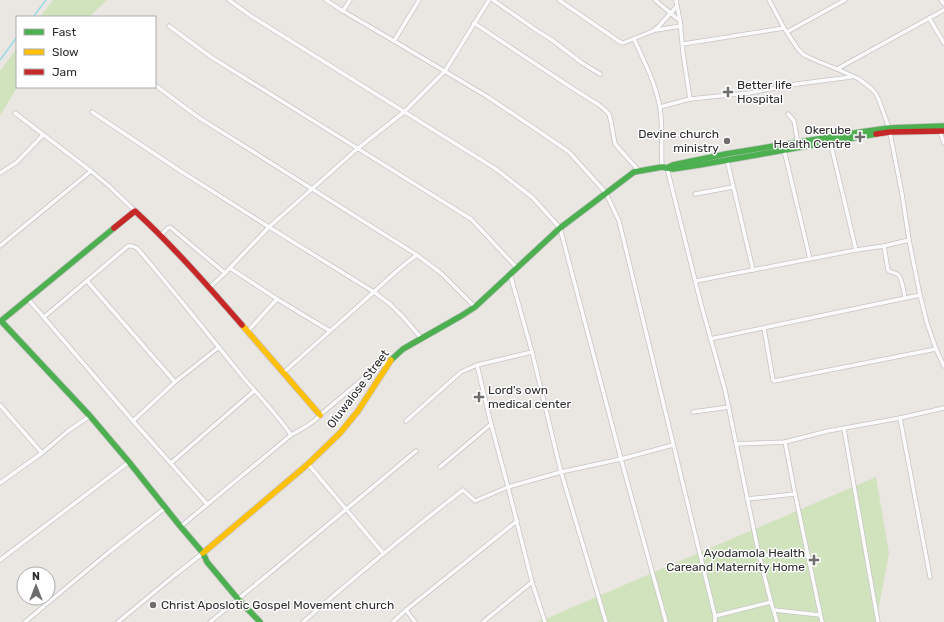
<svg xmlns="http://www.w3.org/2000/svg" width="944" height="622" viewBox="0 0 944 622" font-family="Rubik,sans-serif">
<style>
.green{fill:#d1e3bd}
.lines{fill:none;stroke-linecap:round;stroke-linejoin:round}
.stream{stroke:#9adbe6;stroke-width:1.5}
.street-casing{stroke:#c6c4c4;stroke-width:5}
.fast-casing{stroke:#c6c4c4;stroke-width:7}
.slow-casing{stroke:#c6c4c4;stroke-width:7}
.jam-casing{stroke:#c6c4c4;stroke-width:7}
.street{stroke:#fcfbfb;stroke-width:3.5}
.fast{stroke:#4caf50;stroke-width:5.5}
.slow{stroke:#ffc107;stroke-width:5.5}
.jam{stroke:#c62828;stroke-width:5.5}
.poi-dot{fill:#6e6d6c;stroke:#fff;stroke-width:1.5}
.labels{text-anchor:middle;dominant-baseline:central;stroke-width:3;stroke-linejoin:round;paint-order:stroke}
.poi-label{font-size:12px;fill:#2c2c2c;stroke:#fff;text-anchor:start}
.street-label{font-size:12px;fill:#2c2c2c;stroke:#fff}
</style>
<rect width="100%" height="100%" fill="#eae6e2"/>
<g class="green">
<path d="M 53,0 L 107,0 L 89,17 L 40,17 Z"/>
<path d="M 17,48 L 17,87 L 0,116 L 0,71 Z"/>
<path d="M 876,477 L 889,553 L 876,622 L 538,622 Z"/>
</g>
<g class="lines">
<g class="stream">
<path d="M 33,17 L 46,0"/>
<path d="M 0,60 L 17,37"/>
</g>
<g class="street-casing">
<g id="street">
<path d="M 229,0 L 251,16 L 496,169 L 533,198 L 560,228 L 621,459 L 666,622"/>
<path d="M 326,0 L 343,11 L 394,41 L 488,97 L 540,132 L 569,152 L 606,193 L 619,221 L 715,616 L 715,622"/>
<path d="M 493,0 L 536,30 L 552,40 L 582,63 L 600,74"/>
<path d="M 559,0 L 620,42 L 623,43 L 653,31 L 659,26 L 677,6"/>
<path d="M 655,0 L 680,21"/>
<path d="M 676,0 L 680,21 L 683,53 L 690,99"/>
<path d="M 769,0 L 784,28 L 798,49 L 804,55 L 817,61 L 837,69 L 859,79 L 872,89 L 876,94 L 879,100 L 889,128 L 902,194 L 909,240 L 920,295 L 927,323 L 936,349 L 944,366"/>
<path d="M 941,0 L 944,4"/>
<path d="M 343,11 L 350,0"/>
<path d="M 929,18 L 944,43"/>
<path d="M 474,23 L 572,88 L 599,105 L 605,110 L 609,114 L 611,122 L 615,144 L 639,171"/>
<path d="M 169,26 L 211,57 L 471,219 L 517,268"/>
<path d="M 656,30 L 681,26"/>
<path d="M 787,32 L 845,0"/>
<path d="M 634,39 C 644,61 656,84 660,108 C 663,127 661,148 662,167"/>
<path d="M 394,41 L 419,0"/>
<path d="M 683,44 L 784,28"/>
<path d="M 837,69 L 944,10"/>
<path d="M 155,85 L 198,117 L 417,255 L 442,274 L 475,307"/>
<path d="M 660,107 L 690,99 L 749,93 L 797,84 L 851,77"/>
<path d="M 92,112 L 182,172 L 269,227 L 374,292 L 390,304 L 403,317 L 422,339"/>
<path d="M 15,113 L 91,171 L 109,186 L 135,211"/>
<path d="M 788,114 L 794,121 L 798,144"/>
<path d="M 940,132 L 944,143"/>
<path d="M 830,141 L 856,250"/>
<path d="M 784,150 L 810,259"/>
<path d="M 727,160 L 753,270"/>
<path d="M 667,168 L 701,304 L 725,390 L 759,555 L 771,602 L 777,622"/>
<path d="M 0,173 L 17,162 L 43,135"/>
<path d="M 695,194 L 733,187"/>
<path d="M 161,235 L 168,228 L 170,227 L 225,273"/>
<path d="M 0,246 L 91,171"/>
<path d="M 884,246 L 888,270 C 891,273 893,272 897,274 C 902,276 904,293 905,298"/>
<path d="M 230,268 L 277,299 L 330,331"/>
<path d="M 510,274 L 532,352 L 561,472 L 606,622"/>
<path d="M 87,281 L 175,382"/>
<path d="M 696,281 L 856,250 L 884,246 L 909,240"/>
<path d="M 209,288 L 225,273 L 269,227 L 357,149 L 404,112 L 445,71 L 489,0"/>
<path d="M 28,299 L 133,421 L 207,504"/>
<path d="M 44,317 L 128,246 L 132,246 L 137,248 C 173,290 207,333 242,376 C 258,395 277,414 291,435"/>
<path d="M 764,328 L 773,380 L 774,381 L 936,349"/>
<path d="M 248,331 L 277,299"/>
<path d="M 710,339 L 920,295"/>
<path d="M 477,365 L 491,424 L 508,487 L 532,582 L 545,622"/>
<path d="M 283,373 C 311,348 338,324 366,299 C 383,284 398,268 417,255"/>
<path d="M 0,405 L 42,453"/>
<path d="M 693,412 L 729,407"/>
<path d="M 900,418 L 930,577"/>
<path d="M 133,421 L 175,382 L 219,347"/>
<path d="M 406,421 L 461,372 L 477,365 L 532,352"/>
<path d="M 844,429 L 878,622"/>
<path d="M 785,442 L 795,494 L 822,622"/>
<path d="M 737,444 L 785,442 L 828,431 L 900,418 L 944,408"/>
<path d="M 171,463 L 254,391"/>
<path d="M 308,464 L 383,553"/>
<path d="M 440,467 L 491,424"/>
<path d="M 0,483 L 42,453 L 68,431 L 90,416"/>
<path d="M 747,499 L 795,494"/>
<path d="M 180,527 L 291,435 C 301,429 312,425 320,415 L 378,366 L 389,362"/>
<path d="M 759,555 L 808,556"/>
<path d="M 0,560 L 129,462"/>
<path d="M 406,610 L 415,622"/>
<path d="M 774,610 L 820,615"/>
<path d="M 715,616 L 771,602"/>
<path d="M 25,622 L 109,552 L 165,508"/>
<path d="M 118,622 L 175,575 L 203,553"/>
<path d="M 210,622 L 277,567 L 416,451"/>
<path d="M 303,622 C 355,577 408,532 463,490 L 475,501 L 508,487 L 561,472 L 621,459 L 673,445"/>
<path d="M 393,622 L 406,610 L 517,521"/>
<path d="M 483,622 L 532,582"/>
</g>
</g>
<g class="fast-casing">
<g id="fast">
<path d="M 667,168 L 673,165 L 726,154 L 861,132 L 889,128 L 944,126"/>
<path d="M 114,228 L 1,321 L 90,416 L 129,462 L 180,526 L 203,553 L 207,562 L 238,599 L 260,622"/>
<path d="M 391,360 L 403,349 L 461,316 L 475,307 L 560,228 L 634,172 L 662,167 L 673,169 L 699,165 L 876,134"/>
</g>
</g>
<g class="slow-casing">
<g id="slow">
<path d="M 242,325 L 320,415"/>
<path d="M 203,553 L 308,464 L 340,433 L 358,411 L 391,360"/>
</g>
</g>
<g class="jam-casing">
<g id="jam">
<path d="M 876,134 L 890,132 L 944,131"/>
<path d="M 114,228 L 135,211 C 173,246 208,286 242,325"/>
</g>
</g>
<use href="#street" class="street"/>
<use href="#fast" class="fast"/>
<use href="#slow" class="slow"/>
<use href="#jam" class="jam"/>
</g>
<g class="poi-dot">
<path d="M726 86h4v4h4v4h-4v4h-4v-4h-4v-4h4z"/>
<path d="M858 131h4v4h4v4h-4v4h-4v-4h-4v-4h4z"/>
<circle cx="727" cy="141" r="4"/>
<path d="M477 391h4v4h4v4h-4v4h-4v-4h-4v-4h4z"/>
<path d="M812 554h4v4h4v4h-4v4h-4v-4h-4v-4h4z"/>
<circle cx="153" cy="605" r="4"/>
</g>
<g class="labels">
<g class="poi-label">
<text x="737" y="85">Better life<tspan x="737" dy="14">Hospital</tspan></text>
<text x="851" y="130" text-anchor="end">Okerube<tspan x="851" dy="14">Health Centre</tspan></text>
<text x="719" y="134" text-anchor="end">Devine church<tspan x="719" dy="14">ministry</tspan></text>
<text x="488" y="390">Lord's own<tspan x="488" dy="14">medical center</tspan></text>
<text x="805" y="553" text-anchor="end">Ayodamola Health<tspan x="805" dy="14">Careand Maternity Home</tspan></text>
<text x="161" y="605">Christ Aposlotic Gospel Movement church</text>
</g>
<g class="street-label">
<text transform="translate(358 389) rotate(-53)">Oluwalose Street</text>
</g>
</g>
<rect x="16" y="16" width="140" height="72" fill="#ffffff" stroke="#ababab"/>
<rect x="24" y="29" width="20" height="6" fill="#4caf50" stroke="#ababab"/>
<text x="52" y="36" font-size="12" fill="#2c2c2c">Fast</text>
<rect x="24" y="49" width="20" height="6" fill="#ffc107" stroke="#ababab"/>
<text x="52" y="56" font-size="12" fill="#2c2c2c">Slow</text>
<rect x="24" y="69" width="20" height="6" fill="#c62828" stroke="#ababab"/>
<text x="52" y="76" font-size="12" fill="#2c2c2c">Jam</text>
<g transform="translate(36 586)"><circle r="19" fill="#ffffff" stroke="#ababab"/>
<path d="M0-3L7 15L0 10L-7 15Z" fill="#6e6d6c"/>
<text y="-6" font-size="11" font-weight="bold" text-anchor="middle" fill="#2c2c2c">N</text>
</g>
</svg>
